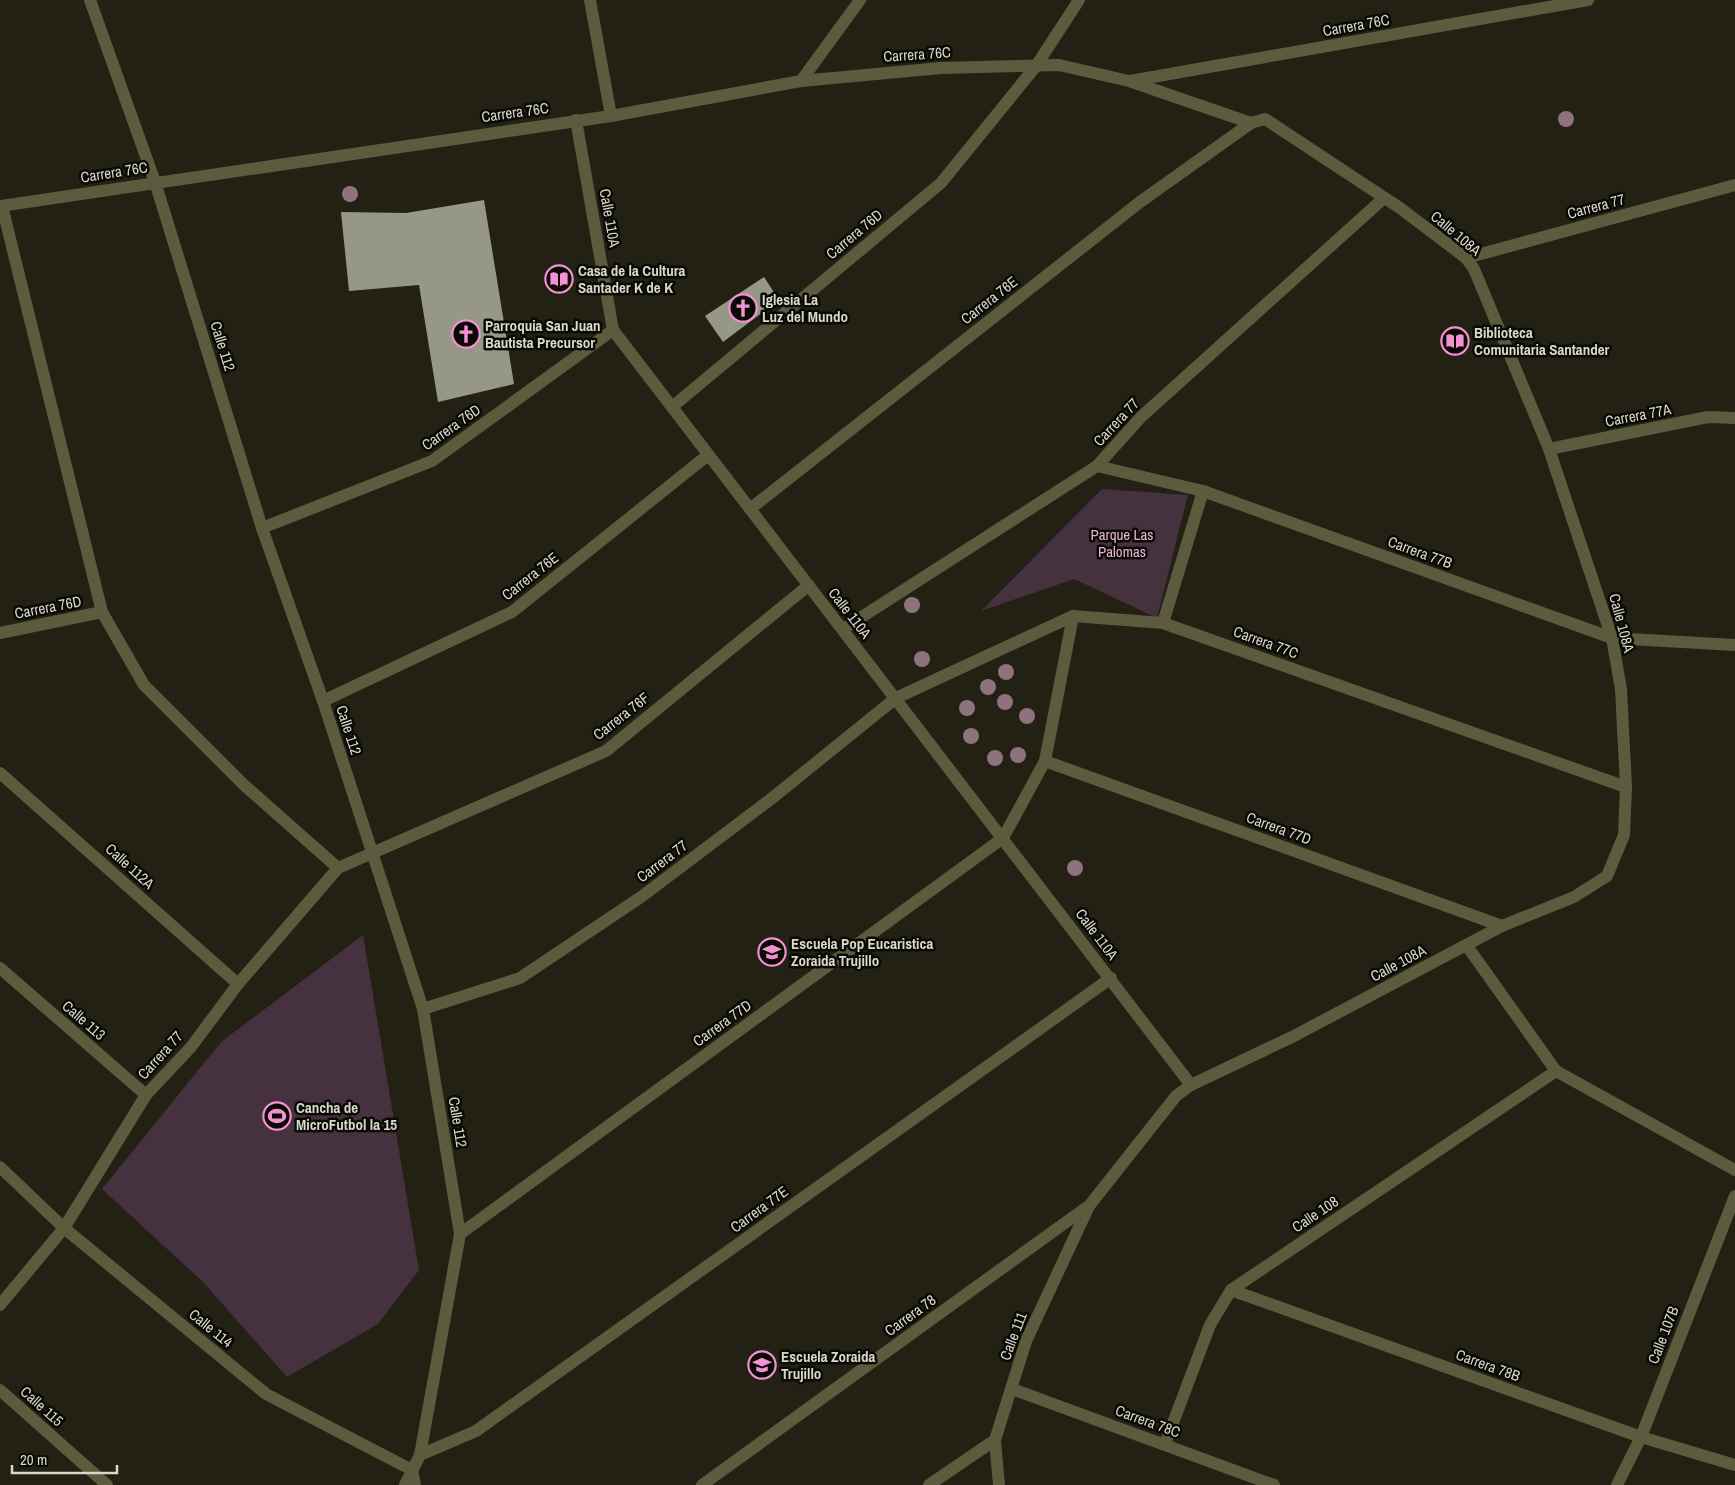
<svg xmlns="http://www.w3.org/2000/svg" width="1735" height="1485" viewBox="0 0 1735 1485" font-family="'Archivo Narrow',sans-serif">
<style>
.green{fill:#46313f}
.building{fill:#979786}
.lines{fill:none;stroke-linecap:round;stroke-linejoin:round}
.minor{stroke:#5c5b3d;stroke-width:12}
.tertiary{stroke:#5c5b3d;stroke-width:12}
.tree{fill:#8e727d}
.labels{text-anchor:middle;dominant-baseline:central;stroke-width:5;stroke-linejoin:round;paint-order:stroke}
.street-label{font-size:15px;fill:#d8d8ce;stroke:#0a0a05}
.poi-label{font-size:15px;font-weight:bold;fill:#d8d8ce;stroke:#0a0a05;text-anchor:start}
.park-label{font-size:15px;fill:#e6b4d4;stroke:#0a0a05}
</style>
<rect width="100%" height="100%" fill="#222113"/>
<g class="green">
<path d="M 1102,489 L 1188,495 L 1157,618 L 1074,579 L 981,611 Z"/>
<path d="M 363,935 L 419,1270 L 378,1324 L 287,1377 L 203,1282 L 102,1189 L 221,1042 Z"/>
</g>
<g class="building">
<path d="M 484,200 L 514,384 L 438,402 L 419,285 L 349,291 L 341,212 L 406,213 Z"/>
<path d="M 764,277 L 779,300 L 723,342 L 705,316 Z"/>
</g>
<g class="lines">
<g class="minor">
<path d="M 590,0 L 611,116"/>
<path d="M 801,81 L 860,0"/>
<path d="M 1130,81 L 1588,0"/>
<path d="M 576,120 L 613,330 L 1191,1085"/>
<path d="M 0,206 L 611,116 L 801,81 L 941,68 L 1059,65 L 1129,81 L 1251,123 L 1265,119 L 1400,208 L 1466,258 L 1474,269 L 1549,449 L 1612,638 L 1621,689 L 1626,787 L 1624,835 L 1607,876 L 1574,897 L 1502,926 L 1292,1037 L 1191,1085 L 1176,1096 L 1089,1206 L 1026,1341 L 995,1440 L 999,1485"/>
<path d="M 2,206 L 102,612 L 144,685 L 244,785 L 338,868"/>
<path d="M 1466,258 L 1735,185"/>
<path d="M 672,407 L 941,183 L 1036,66 L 1079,0"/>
<path d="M 1549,449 L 1708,417 L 1735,418"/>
<path d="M 1097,466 L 1203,491 L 1612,638 L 1735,645"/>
<path d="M 750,509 L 1140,202 L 1251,123"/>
<path d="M 262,528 L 432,461 L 613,330"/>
<path d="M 1163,623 L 1203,491"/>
<path d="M 843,629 L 1097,466 L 1141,417 L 1384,198"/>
<path d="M 0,633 L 102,612"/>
<path d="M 323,701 L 512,612 L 708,455"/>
<path d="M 1045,761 L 1502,926"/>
<path d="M 0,773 L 238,984"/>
<path d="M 1467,946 L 1556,1071 L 1735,1170"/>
<path d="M 0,968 L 146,1095"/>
<path d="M 423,1009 L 520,978 L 641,897 L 771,799 L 896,698 L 1073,616 L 1163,623 L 1626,787"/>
<path d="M 0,1167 L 64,1228 L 266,1394 L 412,1470 L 415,1485"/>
<path d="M 460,1234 L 1003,838 L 1045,761 L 1073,616"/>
<path d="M 1231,1290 L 1641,1437 L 1735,1465"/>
<path d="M 0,1305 L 64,1228 L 146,1095 L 191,1047 L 238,984 L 338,868 L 606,751 L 809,585"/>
<path d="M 1012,1389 L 1274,1485"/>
<path d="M 0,1390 L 107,1485"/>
<path d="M 1165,1444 L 1210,1325 L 1231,1290 L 1556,1071"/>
<path d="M 420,1455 L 476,1431 L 1111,978"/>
<path d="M 702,1485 L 1087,1207"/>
<path d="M 929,1485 L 995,1440"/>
<path d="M 1617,1485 L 1641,1437 L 1735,1196"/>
</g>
<path class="tertiary" d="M 90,0 L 155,182 L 262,528 L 323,701 L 423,1009 L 460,1234 L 420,1455 L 405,1485"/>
</g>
<g class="tree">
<circle cx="1566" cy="119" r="8"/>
<circle cx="350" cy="194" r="8"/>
<circle cx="912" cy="605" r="8"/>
<circle cx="922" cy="659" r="8"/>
<circle cx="1006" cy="672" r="8"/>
<circle cx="988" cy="687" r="8"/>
<circle cx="1005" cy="702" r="8"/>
<circle cx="967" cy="708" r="8"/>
<circle cx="1027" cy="716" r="8"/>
<circle cx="971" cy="736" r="8"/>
<circle cx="1018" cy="755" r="8"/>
<circle cx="995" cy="758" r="8"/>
<circle cx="1075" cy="868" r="8"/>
</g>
<defs>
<g id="library-ring" transform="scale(1.4375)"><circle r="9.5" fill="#0a0a05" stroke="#f491d4" stroke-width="1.5"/><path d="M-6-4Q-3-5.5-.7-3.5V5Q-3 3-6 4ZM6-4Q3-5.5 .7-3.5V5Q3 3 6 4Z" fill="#f491d4"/></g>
<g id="church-ring" transform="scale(1.4375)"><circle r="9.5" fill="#0a0a05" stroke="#f491d4" stroke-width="1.5"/><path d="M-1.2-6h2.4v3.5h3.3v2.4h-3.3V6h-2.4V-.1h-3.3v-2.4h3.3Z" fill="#f491d4"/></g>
<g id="school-ring" transform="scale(1.4375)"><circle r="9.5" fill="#0a0a05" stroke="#f491d4" stroke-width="1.5"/><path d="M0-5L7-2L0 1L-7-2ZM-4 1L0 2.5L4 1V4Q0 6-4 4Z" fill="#f491d4"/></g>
<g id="stadium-ring" transform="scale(1.4375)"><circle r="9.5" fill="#0a0a05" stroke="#f491d4" stroke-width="1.5"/><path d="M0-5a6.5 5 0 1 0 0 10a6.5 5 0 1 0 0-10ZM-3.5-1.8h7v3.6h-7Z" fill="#f491d4"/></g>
</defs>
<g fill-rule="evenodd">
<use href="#library-ring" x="559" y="279"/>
<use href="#church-ring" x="743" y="308"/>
<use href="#church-ring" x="466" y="334"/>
<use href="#library-ring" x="1455" y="341"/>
<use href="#school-ring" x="772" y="952"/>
<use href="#stadium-ring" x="277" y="1116"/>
<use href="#school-ring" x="762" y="1365"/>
</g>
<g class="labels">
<g class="street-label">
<text transform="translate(1356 25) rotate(-10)">Carrera 76C</text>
<text transform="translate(917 54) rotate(-4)">Carrera 76C</text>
<text transform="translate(515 112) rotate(-8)">Carrera 76C</text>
<text transform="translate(114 172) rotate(-9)">Carrera 76C</text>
<text transform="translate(1596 206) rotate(-15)">Carrera 77</text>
<text transform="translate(610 218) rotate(80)">Calle 110A</text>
<text transform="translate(1456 233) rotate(40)">Calle 108A</text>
<text transform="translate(854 234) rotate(-40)">Carrera 76D</text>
<text transform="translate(989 300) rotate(-38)">Carrera 76E</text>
<text transform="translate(223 346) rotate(73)">Calle 112</text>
<text transform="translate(1638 415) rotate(-11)">Carrera 77A</text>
<text transform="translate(1116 422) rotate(-47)">Carrera 77</text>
<text transform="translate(451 427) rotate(-35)">Carrera 76D</text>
<text transform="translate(1420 552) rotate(20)">Carrera 77B</text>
<text transform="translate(530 576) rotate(-38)">Carrera 76E</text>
<text transform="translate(48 607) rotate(-11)">Carrera 76D</text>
<text transform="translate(850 613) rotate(52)">Calle 110A</text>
<text transform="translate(1622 623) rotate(75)">Calle 108A</text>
<text transform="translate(1266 642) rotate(20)">Carrera 77C</text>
<text transform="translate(621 716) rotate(-38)">Carrera 76F</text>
<text transform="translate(349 730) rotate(72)">Calle 112</text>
<text transform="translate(1279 828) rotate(20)">Carrera 77D</text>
<text transform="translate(662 861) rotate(-37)">Carrera 77</text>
<text transform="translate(130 866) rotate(42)">Calle 112A</text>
<text transform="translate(1097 934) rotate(53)">Calle 110A</text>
<text transform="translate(1398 963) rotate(-28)">Calle 108A</text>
<text transform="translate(84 1020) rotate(41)">Calle 113</text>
<text transform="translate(722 1023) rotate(-36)">Carrera 77D</text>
<text transform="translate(160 1055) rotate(-48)">Carrera 77</text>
<text transform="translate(458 1122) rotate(81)">Calle 112</text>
<text transform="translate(759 1209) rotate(-36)">Carrera 77E</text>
<text transform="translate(1315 1214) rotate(-34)">Calle 108</text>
<text transform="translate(910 1315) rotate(-36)">Carrera 78</text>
<text transform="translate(211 1328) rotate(39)">Calle 114</text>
<text transform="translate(1663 1335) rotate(-69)">Calle 107B</text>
<text transform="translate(1013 1336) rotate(-69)">Calle 111</text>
<text transform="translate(1488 1365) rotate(20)">Carrera 78B</text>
<text transform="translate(42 1406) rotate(42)">Calle 115</text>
<text transform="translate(1148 1421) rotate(20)">Carrera 78C</text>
</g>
<g class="poi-label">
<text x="578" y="270">Casa de la Cultura<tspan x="578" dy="17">Santader K de K</tspan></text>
<text x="762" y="299">Iglesia La<tspan x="762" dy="17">Luz del Mundo</tspan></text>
<text x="485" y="325">Parroquia San Juan<tspan x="485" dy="17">Bautista Precursor</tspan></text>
<text x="1474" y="332">Biblioteca<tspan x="1474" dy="17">Comunitaria Santander</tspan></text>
<text x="791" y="943">Escuela Pop Eucaristica<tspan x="791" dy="17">Zoraida Trujillo</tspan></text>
<text x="296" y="1107">Cancha de<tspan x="296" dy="17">MicroFutbol la 15</tspan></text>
<text x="781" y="1356">Escuela Zoraida<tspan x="781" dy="17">Trujillo</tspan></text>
</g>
<g class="park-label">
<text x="1122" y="534">Parque Las<tspan x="1122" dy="17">Palomas</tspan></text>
</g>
</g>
<path d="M12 1465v8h105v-8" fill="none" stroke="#d8d8ce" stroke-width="2.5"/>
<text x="20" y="1465" font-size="15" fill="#d8d8ce" stroke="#0a0a05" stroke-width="4" paint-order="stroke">20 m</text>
</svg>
